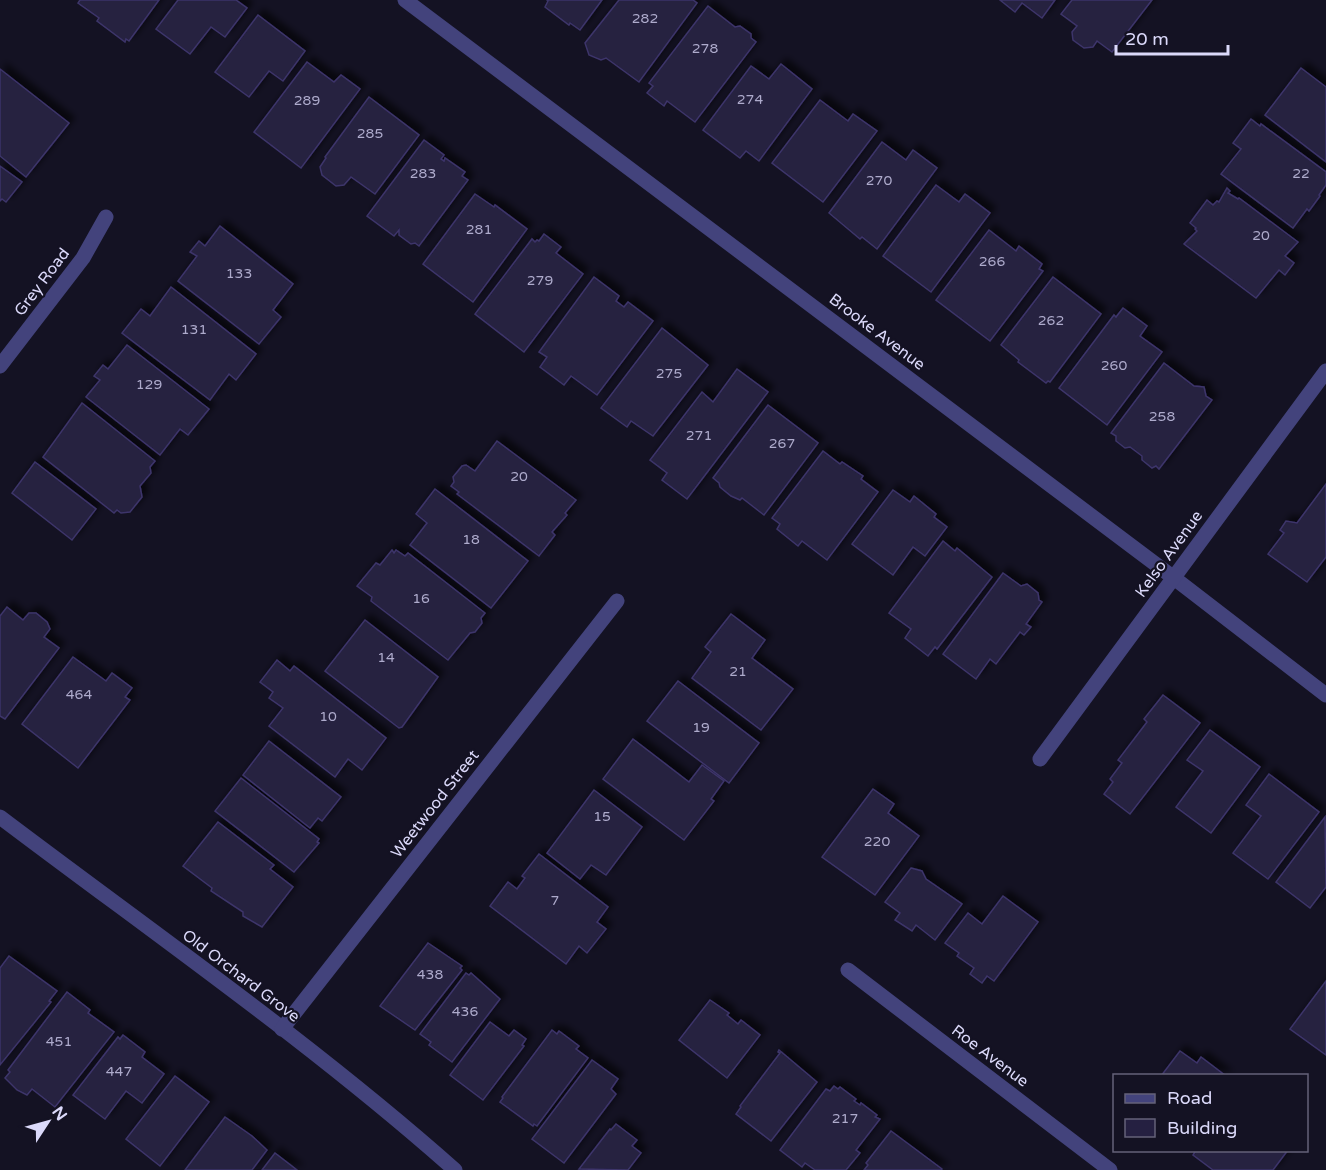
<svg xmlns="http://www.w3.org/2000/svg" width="1326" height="1170" viewBox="0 0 1326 1170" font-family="'Varela Round',sans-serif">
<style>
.building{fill:#252041;stroke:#3d356a;stroke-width:1.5;filter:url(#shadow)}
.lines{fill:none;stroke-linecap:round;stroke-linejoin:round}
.street{stroke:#43437c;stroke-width:15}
.labels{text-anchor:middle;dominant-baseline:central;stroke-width:4.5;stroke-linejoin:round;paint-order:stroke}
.number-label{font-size:14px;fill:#aeabcc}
.street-label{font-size:16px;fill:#dbd9fa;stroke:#141223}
</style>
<defs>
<filter id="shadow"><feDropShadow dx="5.5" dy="-5.5" stdDeviation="3" flood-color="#0009"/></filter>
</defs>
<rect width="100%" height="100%" fill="#141223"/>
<g class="building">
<path d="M 80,0 L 159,0 L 129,41 L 126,39 L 125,42 L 97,21 L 99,18 L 78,3 Z"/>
<path d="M 178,0 L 236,0 L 247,8 L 225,37 L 211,27 L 190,54 L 156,29 Z"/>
<path d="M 547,0 L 602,0 L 580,30 L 570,23 L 569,25 L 545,7 L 548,1 Z"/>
<path d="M 619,0 L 693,0 L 697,3 L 639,82 L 606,58 L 601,60 L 589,55 L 585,43 Z"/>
<path d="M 1000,0 L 1055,0 L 1042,18 L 1022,3 L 1015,12 Z"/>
<path d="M 1072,0 L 1152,0 L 1112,52 L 1097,41 L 1093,47 L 1084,48 L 1073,40 L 1072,32 L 1077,26 L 1061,14 Z"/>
<path d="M 708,6 L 735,27 L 740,26 L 751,34 L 751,38 L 756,42 L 695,122 L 667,101 L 664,106 L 647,93 L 653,86 L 649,83 Z"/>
<path d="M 258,15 L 305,51 L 283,81 L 269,71 L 249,97 L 215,72 Z"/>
<path d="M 307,62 L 334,82 L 341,75 L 360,89 L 301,168 L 254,132 Z"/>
<path d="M 781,64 L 812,89 L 759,161 L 746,151 L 740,158 L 703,130 L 751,66 L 769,79 Z"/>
<path d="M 1301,68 L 1326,87 L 1326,162 L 1265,115 Z"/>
<path d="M 0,69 L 69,123 L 26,177 L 0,156 Z"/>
<path d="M 369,97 L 419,135 L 375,194 L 351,177 L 344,185 L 336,186 L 322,175 L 320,167 L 326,158 L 325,157 Z"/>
<path d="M 820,100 L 848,121 L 853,114 L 877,131 L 823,202 L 772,163 Z"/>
<path d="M 1251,119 L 1260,126 L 1261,124 L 1326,172 L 1326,185 L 1319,195 L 1320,196 L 1309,211 L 1307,209 L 1293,228 L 1221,174 L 1241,149 L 1233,143 Z"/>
<path d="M 424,140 L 444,155 L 441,159 L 444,161 L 445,158 L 465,172 L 462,176 L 468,180 L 419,246 L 415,243 L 411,244 L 399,235 L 399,230 L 394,236 L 367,216 Z"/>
<path d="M 882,142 L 906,160 L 913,150 L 937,168 L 877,249 L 862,237 L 860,239 L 829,213 Z"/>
<path d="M 0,166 L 22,182 L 6,202 L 2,199 L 0,201 Z"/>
<path d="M 936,185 L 959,202 L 965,194 L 990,213 L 931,292 L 883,256 Z"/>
<path d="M 1227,188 L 1230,191 L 1228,193 L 1238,199 L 1239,198 L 1298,242 L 1285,256 L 1294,263 L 1285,275 L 1279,270 L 1256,298 L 1184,244 L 1197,231 L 1195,229 L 1196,228 L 1190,223 L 1207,200 L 1213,205 L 1217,201 L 1219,202 Z"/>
<path d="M 475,194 L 494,207 L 495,205 L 527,229 L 473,302 L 423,264 Z"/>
<path d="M 220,226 L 293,284 L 273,310 L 281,317 L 259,344 L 178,281 L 197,256 L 190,252 L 199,241 L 205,246 Z"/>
<path d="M 989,230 L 1016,251 L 1019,246 L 1042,264 L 1039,269 L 1043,271 L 990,341 L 936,300 Z"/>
<path d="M 544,234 L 561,247 L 556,253 L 583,274 L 524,352 L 475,314 L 532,239 L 535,242 L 537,240 L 539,241 Z"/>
<path d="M 594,277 L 619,296 L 616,301 L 624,307 L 628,302 L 653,321 L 597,395 L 571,376 L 564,385 L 540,367 L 547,357 L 539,352 Z"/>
<path d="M 1053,277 L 1101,314 L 1050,382 L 1048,381 L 1046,383 L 1018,362 L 1019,360 L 1001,345 Z"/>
<path d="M 171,287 L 256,354 L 236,380 L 229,374 L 210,400 L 122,333 L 141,309 L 150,316 Z"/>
<path d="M 1123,308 L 1147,326 L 1140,336 L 1162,352 L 1107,425 L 1059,388 L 1114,315 L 1116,317 Z"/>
<path d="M 662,328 L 708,365 L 653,436 L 631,421 L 627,427 L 601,408 Z"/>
<path d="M 127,345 L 209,409 L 188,435 L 180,429 L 160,455 L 86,397 L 100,380 L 94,376 L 103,365 L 108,369 Z"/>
<path d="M 1164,363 L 1194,386 L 1204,387 L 1206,396 L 1212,400 L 1159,469 L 1156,466 L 1152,468 L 1142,460 L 1142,456 L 1130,447 L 1125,448 L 1116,441 L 1116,436 L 1111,433 Z"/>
<path d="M 737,369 L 768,392 L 687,499 L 662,480 L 667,473 L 650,460 L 702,392 L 713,402 Z"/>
<path d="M 82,403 L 155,461 L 150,467 L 151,473 L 140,486 L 142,497 L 130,512 L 121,513 L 117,510 L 114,513 L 43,457 Z"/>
<path d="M 768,405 L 818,443 L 764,515 L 742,498 L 740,500 L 731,496 L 720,487 L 719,483 L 713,478 Z"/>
<path d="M 497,441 L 576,500 L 565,513 L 567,515 L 552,532 L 555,535 L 539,556 L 457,494 L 459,492 L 451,486 L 454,482 L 453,477 L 462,466 L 466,465 L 475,471 Z"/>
<path d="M 823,451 L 840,464 L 842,462 L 863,476 L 861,479 L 878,492 L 827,560 L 802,541 L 798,546 L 777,529 L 780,524 L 772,518 Z"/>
<path d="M 35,462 L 96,509 L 72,540 L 12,493 Z"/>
<path d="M 1326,484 L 1326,557 L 1307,582 L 1268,554 L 1284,533 L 1280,530 L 1286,521 L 1297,523 Z"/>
<path d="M 435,489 L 528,561 L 491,608 L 410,545 L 427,523 L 416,514 Z"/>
<path d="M 893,490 L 910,502 L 914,496 L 936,514 L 934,517 L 947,527 L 925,556 L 913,547 L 893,575 L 852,544 Z"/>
<path d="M 943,541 L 955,551 L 957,548 L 992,577 L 937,649 L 935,647 L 928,656 L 905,638 L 911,629 L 889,613 Z"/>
<path d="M 392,550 L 394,553 L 396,550 L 405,556 L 408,553 L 485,613 L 481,618 L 482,623 L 475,632 L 470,633 L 448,660 L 371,601 L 372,597 L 357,586 L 376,563 L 380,565 Z"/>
<path d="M 1003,573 L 1021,586 L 1027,584 L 1038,593 L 1039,600 L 1042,602 L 1026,624 L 1031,627 L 1024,635 L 1020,632 L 996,664 L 990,659 L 976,679 L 943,654 Z"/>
<path d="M 7,607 L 23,620 L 29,613 L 36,613 L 47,622 L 50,629 L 44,637 L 59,648 L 5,719 L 0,716 L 0,616 Z"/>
<path d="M 731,614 L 765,640 L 752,658 L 793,689 L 761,730 L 692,678 L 711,652 L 705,647 Z"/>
<path d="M 365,620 L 438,677 L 402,727 L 399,728 L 325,671 Z"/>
<path d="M 73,657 L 106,681 L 112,673 L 132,688 L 125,697 L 130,700 L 78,768 L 22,724 Z"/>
<path d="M 277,660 L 290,671 L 294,666 L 386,738 L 362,770 L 348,759 L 335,777 L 269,726 L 283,708 L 269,698 L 273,692 L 260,682 Z"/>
<path d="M 678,681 L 759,743 L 729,783 L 647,721 Z"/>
<path d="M 1163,695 L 1200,723 L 1130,814 L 1104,794 L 1113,782 L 1110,779 L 1122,763 L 1118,760 L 1147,722 L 1144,719 Z"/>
<path d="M 1210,730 L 1260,767 L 1211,833 L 1176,807 L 1203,771 L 1187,760 Z"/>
<path d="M 633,739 L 689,782 L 702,765 L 724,781 L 711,799 L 714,801 L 684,840 L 603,779 Z"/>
<path d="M 269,741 L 341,797 L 322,821 L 318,818 L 310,828 L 243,775 Z"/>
<path d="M 1269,774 L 1319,812 L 1268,879 L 1233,853 L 1261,816 L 1246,805 Z"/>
<path d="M 241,778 L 319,839 L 317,842 L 319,843 L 294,872 L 215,811 Z"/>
<path d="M 873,789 L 894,804 L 888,813 L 919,836 L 875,895 L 822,857 Z"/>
<path d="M 594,790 L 642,827 L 606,875 L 591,865 L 580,879 L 547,853 Z"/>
<path d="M 1325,817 L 1326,887 L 1310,908 L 1276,882 Z"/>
<path d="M 218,822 L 274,865 L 270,869 L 293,887 L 262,927 L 243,916 L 243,912 L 211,891 L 212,888 L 183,866 Z"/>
<path d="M 539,854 L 608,907 L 597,922 L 606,929 L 587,953 L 579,946 L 566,964 L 490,906 L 508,882 L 517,889 L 525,878 L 522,876 Z"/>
<path d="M 911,868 L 922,871 L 926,879 L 962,904 L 935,940 L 916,925 L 912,931 L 895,920 L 900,913 L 885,902 Z"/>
<path d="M 1003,896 L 1038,922 L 994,981 L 987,976 L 982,983 L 970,974 L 974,968 L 957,956 L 959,953 L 945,943 L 968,913 L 982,924 Z"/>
<path d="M 428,943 L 462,966 L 460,968 L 462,970 L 415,1030 L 380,1006 Z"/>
<path d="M 9,956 L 57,991 L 49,1001 L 51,1002 L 0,1065 L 0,968 Z"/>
<path d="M 466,973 L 469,975 L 471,973 L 500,999 L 452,1062 L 429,1045 L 431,1042 L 420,1034 Z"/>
<path d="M 1326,981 L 1326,1055 L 1290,1029 Z"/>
<path d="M 67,992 L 90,1010 L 88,1013 L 114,1032 L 55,1107 L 32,1089 L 27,1095 L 17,1090 L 5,1078 L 10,1072 L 8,1070 Z"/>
<path d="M 710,1000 L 729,1013 L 727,1015 L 738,1024 L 741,1020 L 760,1035 L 727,1078 L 679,1040 Z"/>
<path d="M 490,1022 L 509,1036 L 514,1030 L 526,1039 L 522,1045 L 524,1046 L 483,1100 L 450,1075 Z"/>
<path d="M 552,1030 L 557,1034 L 559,1031 L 579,1046 L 576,1049 L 588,1058 L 537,1126 L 534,1124 L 533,1126 L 500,1102 L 503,1098 L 502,1097 Z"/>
<path d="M 123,1035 L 145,1052 L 142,1057 L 164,1074 L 142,1103 L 126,1091 L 105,1119 L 73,1095 L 118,1037 L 120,1039 Z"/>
<path d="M 779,1050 L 817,1082 L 771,1141 L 736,1114 L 741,1107 L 740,1106 L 780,1053 L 778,1052 Z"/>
<path d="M 1180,1051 L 1197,1063 L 1201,1057 L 1226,1076 L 1161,1076 Z"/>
<path d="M 592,1060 L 618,1079 L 611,1089 L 616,1094 L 564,1163 L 532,1139 Z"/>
<path d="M 175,1076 L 209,1102 L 160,1166 L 126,1139 Z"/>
<path d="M 834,1086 L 838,1089 L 840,1087 L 856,1099 L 854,1101 L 860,1105 L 861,1103 L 877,1115 L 875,1117 L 880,1119 L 856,1150 L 860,1153 L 846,1170 L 815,1170 L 805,1163 L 802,1167 L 780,1150 L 826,1089 L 830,1091 Z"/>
<path d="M 225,1117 L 252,1136 L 267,1150 L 252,1170 L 185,1170 Z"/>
<path d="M 616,1124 L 637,1140 L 632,1146 L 641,1153 L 628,1170 L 579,1169 L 610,1129 L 611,1130 Z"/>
<path d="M 891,1131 L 942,1169 L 941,1170 L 864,1170 L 868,1165 L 866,1163 Z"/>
<path d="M 1196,1150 L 1288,1150 L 1273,1170 L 1213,1170 L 1193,1155 Z"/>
<path d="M 275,1153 L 297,1170 L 262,1170 Z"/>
</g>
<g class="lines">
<g class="street">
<path d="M 405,0 L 1174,578 L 1326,695"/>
<path d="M 0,366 L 83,258 L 106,217"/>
<path d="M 1040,759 L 1326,371"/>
<path d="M 0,817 C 152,932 313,1044 455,1170"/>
<path d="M 848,970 L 1110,1170"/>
<path d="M 282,1029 L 617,601"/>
</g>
</g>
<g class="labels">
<g class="number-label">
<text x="645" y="18">282</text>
<text x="705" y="48">278</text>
<text x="750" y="99">274</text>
<text x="307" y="100">289</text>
<text x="370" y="133">285</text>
<text x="423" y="173">283</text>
<text x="1301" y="173">22</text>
<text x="879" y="180">270</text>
<text x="479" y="229">281</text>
<text x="1261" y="235">20</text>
<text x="992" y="261">266</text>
<text x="239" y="273">133</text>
<text x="540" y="280">279</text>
<text x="1051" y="320">262</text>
<text x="194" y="329">131</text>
<text x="1114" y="365">260</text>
<text x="669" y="373">275</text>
<text x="149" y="384">129</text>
<text x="1162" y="416">258</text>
<text x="699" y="435">271</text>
<text x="782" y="443">267</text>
<text x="519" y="476">20</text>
<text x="471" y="539">18</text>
<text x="421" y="598">16</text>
<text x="386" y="657">14</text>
<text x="738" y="671">21</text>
<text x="79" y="694">464</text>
<text x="328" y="716">10</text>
<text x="701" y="727">19</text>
<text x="602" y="816">15</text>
<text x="877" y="841">220</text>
<text x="555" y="900">7</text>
<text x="430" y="974">438</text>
<text x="465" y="1011">436</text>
<text x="59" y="1041">451</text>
<text x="119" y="1071">447</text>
<text x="845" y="1118">217</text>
</g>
<g class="street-label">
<text transform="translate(42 282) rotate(-53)">Grey Road</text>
<text transform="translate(877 332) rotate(37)">Brooke Avenue</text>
<text transform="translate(1169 554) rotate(-54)">Kelso Avenue</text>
<text transform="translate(435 804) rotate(-52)">Weetwood Street</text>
<text transform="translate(241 976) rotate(37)">Old Orchard Grove</text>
<text transform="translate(990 1056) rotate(37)">Roe Avenue</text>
</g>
</g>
<rect x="1113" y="1074" width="195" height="78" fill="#141223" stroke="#646279" stroke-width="1.5"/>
<rect x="1125" y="1094" width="30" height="9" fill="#43437c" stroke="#646279" stroke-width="1.5"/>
<text x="1167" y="1104" font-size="18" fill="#dbd9fa">Road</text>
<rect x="1125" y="1119" width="30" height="18" fill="#252041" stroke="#646279" stroke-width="1.5"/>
<text x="1167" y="1134" font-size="18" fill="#dbd9fa">Building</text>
<g transform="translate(48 1122) rotate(54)" stroke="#141223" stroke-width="4.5" paint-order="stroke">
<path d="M0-4.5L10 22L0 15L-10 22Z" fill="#dbd9fa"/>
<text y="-9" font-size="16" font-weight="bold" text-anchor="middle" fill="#dbd9fa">N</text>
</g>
<path d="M1116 45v9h112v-9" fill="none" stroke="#dbd9fa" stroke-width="3"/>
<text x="1125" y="45" font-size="18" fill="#dbd9fa" stroke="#141223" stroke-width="4.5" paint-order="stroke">20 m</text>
</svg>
